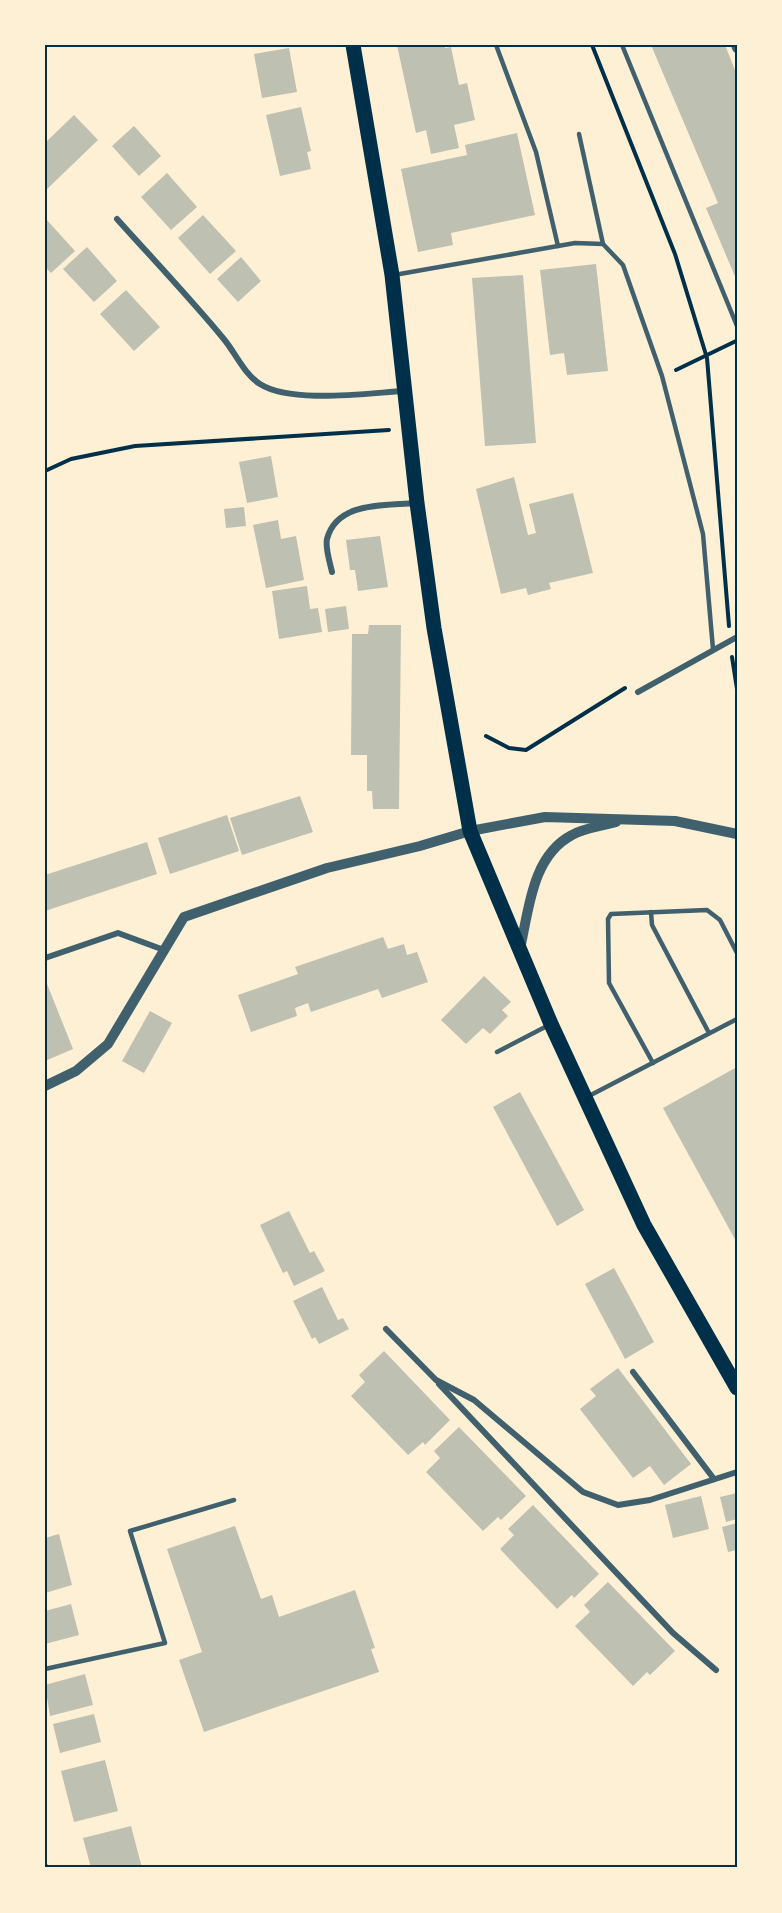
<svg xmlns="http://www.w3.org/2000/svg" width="782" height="1913" viewBox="0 0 782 1913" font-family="Overpass,sans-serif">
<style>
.building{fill:#bec0b2}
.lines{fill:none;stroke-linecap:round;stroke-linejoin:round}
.path{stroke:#003049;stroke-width:4}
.service{stroke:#3f606c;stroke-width:4.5}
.minor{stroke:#3f606c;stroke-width:6}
.tertiary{stroke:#3f606c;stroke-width:10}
.primary{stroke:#003049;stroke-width:15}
.neatline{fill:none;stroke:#003049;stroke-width:2}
</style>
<rect width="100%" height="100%" fill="#fdf0d5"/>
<g class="building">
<path d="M 397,45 L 445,45 L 445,48 L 451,47 L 459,85 L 467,83 L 475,120 L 454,125 L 459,148 L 431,154 L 426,130 L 416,133 Z"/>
<path d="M 651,45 L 725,45 L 737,75 L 737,281 L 706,208 L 718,203 Z"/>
<path d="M 289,48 L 297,92 L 262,98 L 254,54 Z"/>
<path d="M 301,107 L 311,151 L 307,152 L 311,169 L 280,176 L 266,115 Z"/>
<path d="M 74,115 L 98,140 L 45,191 L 45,143 Z"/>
<path d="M 134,126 L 161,156 L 139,176 L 112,146 Z"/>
<path d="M 517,133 L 535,215 L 451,233 L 453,245 L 418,252 L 401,169 L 467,155 L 465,145 Z"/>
<path d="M 167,173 L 197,207 L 171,230 L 141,197 Z"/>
<path d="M 203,215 L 236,251 L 210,274 L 178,238 Z"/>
<path d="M 45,218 L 75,251 L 51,273 L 45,267 Z"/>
<path d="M 87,247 L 117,281 L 94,302 L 63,269 Z"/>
<path d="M 241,257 L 261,281 L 238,302 L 217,279 Z"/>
<path d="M 596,264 L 608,371 L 567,375 L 564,353 L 550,355 L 540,270 Z"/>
<path d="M 523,275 L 536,443 L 485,446 L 472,278 Z"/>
<path d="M 126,290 L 160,327 L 134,351 L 100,314 Z"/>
<path d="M 271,456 L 278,497 L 247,503 L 239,462 Z"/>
<path d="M 514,477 L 528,535 L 536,533 L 529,504 L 573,493 L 593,573 L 549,583 L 551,589 L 528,595 L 526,588 L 501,594 L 476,489 Z"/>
<path d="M 244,507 L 246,526 L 226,528 L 224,509 Z"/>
<path d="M 278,520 L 281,539 L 296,536 L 304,580 L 266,588 L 253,525 Z"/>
<path d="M 380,536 L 388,587 L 358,591 L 355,570 L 350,570 L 346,540 Z"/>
<path d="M 307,586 L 310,609 L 318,608 L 322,632 L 279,639 L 272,591 Z"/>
<path d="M 346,606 L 349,629 L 328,632 L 325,609 Z"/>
<path d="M 369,625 L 401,625 L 399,809 L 373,809 L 372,791 L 367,791 L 367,755 L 351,755 L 352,634 L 368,634 Z"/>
<path d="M 300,796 L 313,832 L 242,855 L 230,818 Z"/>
<path d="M 227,815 L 239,851 L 170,874 L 158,838 Z"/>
<path d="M 147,842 L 157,874 L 45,911 L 45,875 Z"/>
<path d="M 383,937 L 388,949 L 404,944 L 407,955 L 417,952 L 428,982 L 382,998 L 378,989 L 311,1012 L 308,1003 L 295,1008 L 297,1016 L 251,1032 L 238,995 L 298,974 L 295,967 Z"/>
<path d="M 484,976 L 511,1002 L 502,1010 L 508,1016 L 490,1034 L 483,1028 L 466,1044 L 441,1020 Z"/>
<path d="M 45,979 L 73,1049 L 45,1061 Z"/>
<path d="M 150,1011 L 172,1023 L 144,1073 L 122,1061 Z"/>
<path d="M 737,1067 L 737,1243 L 663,1108 Z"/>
<path d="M 520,1092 L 584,1210 L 557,1226 L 493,1107 Z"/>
<path d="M 289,1211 L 310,1253 L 314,1251 L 325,1271 L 294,1286 L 287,1271 L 283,1273 L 260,1225 Z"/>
<path d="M 614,1268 L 654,1342 L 625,1359 L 585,1284 Z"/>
<path d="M 322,1287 L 338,1320 L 343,1318 L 349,1329 L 319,1344 L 315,1337 L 312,1339 L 293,1301 Z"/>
<path d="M 384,1351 L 450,1420 L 425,1445 L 423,1442 L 408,1455 L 351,1396 L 365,1382 L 359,1375 Z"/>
<path d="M 618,1368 L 691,1464 L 664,1485 L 650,1466 L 633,1478 L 580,1409 L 596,1396 L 590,1389 Z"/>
<path d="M 459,1427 L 526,1496 L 501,1520 L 498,1517 L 483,1531 L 426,1472 L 440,1458 L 434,1451 Z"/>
<path d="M 737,1493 L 737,1519 L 726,1522 L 720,1497 Z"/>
<path d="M 701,1496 L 709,1529 L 673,1538 L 665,1505 Z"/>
<path d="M 533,1505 L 599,1574 L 574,1598 L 572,1595 L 557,1609 L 500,1549 L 514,1535 L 508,1529 Z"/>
<path d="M 737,1523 L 737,1550 L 728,1552 L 722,1527 Z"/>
<path d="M 235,1526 L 261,1599 L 272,1595 L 279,1617 L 355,1590 L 375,1648 L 371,1649 L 379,1672 L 204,1732 L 179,1660 L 202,1652 L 167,1549 Z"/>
<path d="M 59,1534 L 72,1585 L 45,1593 L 45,1538 Z"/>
<path d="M 608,1582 L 675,1651 L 650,1675 L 647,1672 L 633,1686 L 575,1626 L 590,1612 L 584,1605 Z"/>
<path d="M 71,1604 L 79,1635 L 45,1644 L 45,1611 Z"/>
<path d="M 85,1674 L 93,1705 L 50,1716 L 45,1685 Z"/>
<path d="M 94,1714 L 101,1742 L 60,1753 L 53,1724 Z"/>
<path d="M 105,1760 L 118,1811 L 74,1822 L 61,1771 Z"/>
<path d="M 131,1826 L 142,1868 L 91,1868 L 83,1838 Z"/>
</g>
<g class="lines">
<g class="path">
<path d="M 592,45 L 675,254 L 707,358 L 729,626"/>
<path d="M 676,370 L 736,341"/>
<path d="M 45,471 L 71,459 L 135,446 L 389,430"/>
<path d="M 732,657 L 737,689"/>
<path d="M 486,736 L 509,748 L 526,750 L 625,688"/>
</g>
<g class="service">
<path d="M 496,45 L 536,152 L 558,246"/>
<path d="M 622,45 L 737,326"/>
<path d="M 579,134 L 603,244"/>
<path d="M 394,275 L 575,243 L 603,244 L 623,265 L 662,376 L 703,534 L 713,649"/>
<path d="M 651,912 L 652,925 L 709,1033"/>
<path d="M 497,1052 L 549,1025"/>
<path d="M 653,1063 L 609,983 L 608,919 L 611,914 L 707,910 L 720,920 L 737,953"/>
<path d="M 587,1097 L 737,1019"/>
<path d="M 45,1669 L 165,1643 L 130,1531 L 234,1500"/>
</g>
<g class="minor">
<path d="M 117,219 C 152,258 189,297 223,338 C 235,352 244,374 260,384 C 291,404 368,393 404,391"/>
<path d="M 332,572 C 330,563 325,548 327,539 C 337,501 385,506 416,503"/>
<path d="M 638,692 L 737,637"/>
<path d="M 45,958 L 118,933 L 164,950"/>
<path d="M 386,1329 L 436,1380 L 474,1400 L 583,1492 L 618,1505 L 650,1500 L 737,1472"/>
<path d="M 633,1372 L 714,1479"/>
<path d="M 439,1384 L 673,1633 L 716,1670"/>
<path d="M 45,1866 L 46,1868"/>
</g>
<g class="tertiary">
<path d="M 736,45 L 737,48"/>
<path d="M 520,949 C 529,909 532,856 572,835 C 584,828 602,826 616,822"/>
<path d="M 45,1086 L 76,1071 L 108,1044 L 184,917 L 327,868 L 420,846 L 470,831 L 545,817 L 675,821 L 737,834"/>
</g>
<path class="primary" d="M 353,45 L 392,275 L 417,503 L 434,628 L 470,831 L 551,1024 L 644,1225 L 737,1388"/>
</g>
<rect width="782" height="1913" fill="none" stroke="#fdf0d5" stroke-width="93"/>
<rect x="46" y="46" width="690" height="1820" class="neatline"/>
</svg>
